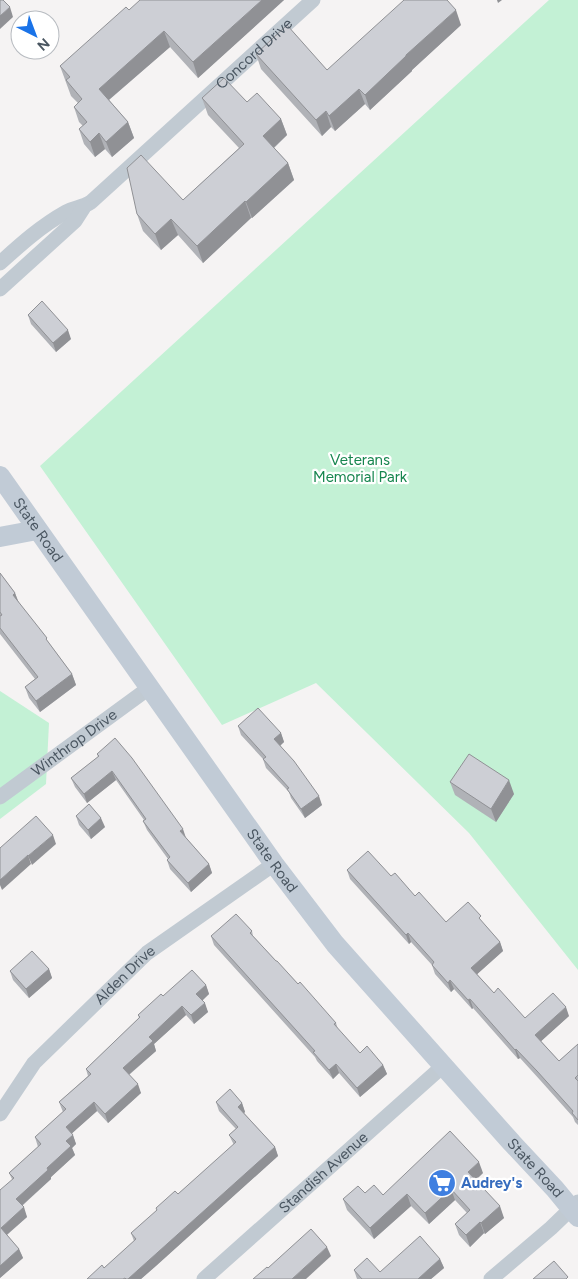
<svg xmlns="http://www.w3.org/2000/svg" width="578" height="1279" viewBox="0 0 578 1279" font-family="Figtree,sans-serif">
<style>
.green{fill:#c3f1d5}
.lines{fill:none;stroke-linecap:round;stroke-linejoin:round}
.street{stroke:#c1cad2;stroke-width:15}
.secondary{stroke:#c1cbd6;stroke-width:20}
.wall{fill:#b0b2b7}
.shaded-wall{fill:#909195}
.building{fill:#cdcfd5;stroke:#909195}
.labels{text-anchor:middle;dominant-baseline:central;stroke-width:4.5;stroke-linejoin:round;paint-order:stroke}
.street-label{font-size:15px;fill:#4a5661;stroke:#fff}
.park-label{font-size:15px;fill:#17864f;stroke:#fff}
.shop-label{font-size:15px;font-weight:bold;fill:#366cbe;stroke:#fff;text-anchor:start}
</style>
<rect width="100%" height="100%" fill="#f5f3f3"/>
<g class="green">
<path d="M 549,0 L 578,0 L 578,970 L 469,833 L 316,683 L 222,725 L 40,466 Z"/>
<path d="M 0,691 L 49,723 L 46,784 L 0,819 Z"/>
</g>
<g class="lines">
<g class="street">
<path id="s1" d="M 0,263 C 21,244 41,226 66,212 C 75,207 82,208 91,202 L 313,0"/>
<path d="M 0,289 L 75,221 L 84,207"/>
<path id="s2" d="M 0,797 L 149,688"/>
<path id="s3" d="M 0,1114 L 34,1063 L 147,953 L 274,864"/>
<path id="s4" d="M 204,1279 L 443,1066"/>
<path d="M 491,1279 L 551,1228 L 578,1202"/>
</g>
<g class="secondary">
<path id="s5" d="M 0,476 L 274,864 L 335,944 L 512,1143 L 555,1189 L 578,1217"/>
<path d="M 0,537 L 37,530"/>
</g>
</g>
<g class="wall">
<path d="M 284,0 L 198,78 L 170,47 L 109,100 L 128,122 L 134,138 L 112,157 L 105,149 L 95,157 L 84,144 L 79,129 L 83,126 L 79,122 L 74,107 L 78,103 L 71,96 L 60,66 L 129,10 Z"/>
<path d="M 461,25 L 412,70 L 412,71 L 370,110 L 365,104 L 335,131 L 331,127 L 322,136 L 261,69 L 256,54 L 327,70 Z"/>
<path d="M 202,98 L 247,102 L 281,119 L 287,135 L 274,148 L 288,163 L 294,180 L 252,218 L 251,218 L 203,263 L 178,235 L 161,250 L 143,231 L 137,214 L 183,200 L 239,148 L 208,115 Z"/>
<path d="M 28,315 L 71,339 L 56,352 L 31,324 Z"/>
<path d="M 0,573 L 15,593 L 19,603 L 72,674 L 76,685 L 40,712 L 29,698 L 25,687 L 35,679 L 0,634 Z"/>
<path d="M 238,726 L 281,733 L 284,742 L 280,745 L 322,805 L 305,818 L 291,798 L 289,792 L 266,768 L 263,759 L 241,735 Z"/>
<path d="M 97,754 L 186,838 L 209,864 L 212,873 L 191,892 L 170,869 L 167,860 L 168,859 L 147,830 L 143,821 L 144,820 L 116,780 L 87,803 L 75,787 L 71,778 L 98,757 Z"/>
<path d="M 450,782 L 514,794 L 496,822 L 455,795 Z"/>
<path d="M 76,816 L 105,827 L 91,839 L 79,825 Z"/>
<path d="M 347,870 L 391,876 L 415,896 L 446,922 L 484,924 L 500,942 L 503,951 L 477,974 L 494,993 L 525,1018 L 569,1016 L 541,1041 L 559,1061 L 578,1044 L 578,1125 L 575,1122 L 573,1117 L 540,1080 L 520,1058 L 518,1059 L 473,1008 L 472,1009 L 454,989 L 451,992 L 435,974 L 432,965 L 411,942 L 409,944 L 350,879 Z"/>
<path d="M 252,931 L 253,936 L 276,961 L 336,1023 L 338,1029 L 360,1053 L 383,1065 L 387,1074 L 360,1097 L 339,1073 L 333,1079 L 317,1061 L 315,1057 L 214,945 L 211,936 Z"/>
<path d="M 49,969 L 52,978 L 29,998 L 13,980 L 10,971 Z"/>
<path d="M 206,985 L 209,994 L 202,1000 L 208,1012 L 194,1024 L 186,1015 L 154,1044 L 156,1051 L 129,1075 L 141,1093 L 108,1123 L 97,1111 L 72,1133 L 76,1144 L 72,1148 L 75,1155 L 51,1177 L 51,1179 L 22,1206 L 27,1217 L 7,1235 L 19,1249 L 23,1258 L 0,1278 L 12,1179 L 9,1173 L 38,1147 L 35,1137 L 63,1112 L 59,1102 L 88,1076 L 86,1069 L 139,1018 L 138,1015 L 163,996 Z"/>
<path d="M 216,1102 L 242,1103 L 245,1112 L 244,1113 L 275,1147 L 278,1156 L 141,1279 L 87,1279 L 104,1268 L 134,1241 L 131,1233 L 157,1211 L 156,1208 L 178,1194 L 234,1145 L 229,1135 L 236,1129 L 219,1111 Z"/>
<path d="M 483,1173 L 476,1180 L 504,1218 L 485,1234 L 484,1233 L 470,1247 L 459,1235 L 455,1224 L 467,1213 L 455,1200 L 429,1224 L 411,1206 L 374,1239 L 347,1210 L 343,1199 L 383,1195 Z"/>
<path d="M 440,1259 L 444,1268 L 431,1279 L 357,1279 L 354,1270 L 380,1272 Z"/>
</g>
<g class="shaded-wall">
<path d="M 262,0 L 284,0 L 198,78 L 193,62 Z"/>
<path d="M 497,0 L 502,0 L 498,3 Z"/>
<path d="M 10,7 L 13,17 L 0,29 L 0,16 Z"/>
<path d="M 456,10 L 461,25 L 412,70 L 412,71 L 370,110 L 365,95 L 406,55 Z"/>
<path d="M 164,31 L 170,47 L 104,104 L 99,89 Z"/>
<path d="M 359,89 L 365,104 L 335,131 L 329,116 Z"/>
<path d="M 326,111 L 331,127 L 322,136 L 316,120 Z"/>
<path d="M 281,119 L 287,135 L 269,152 L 263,136 Z"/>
<path d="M 128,122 L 134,138 L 112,157 L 106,142 Z"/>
<path d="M 99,133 L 105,149 L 95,157 L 90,142 Z"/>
<path d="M 288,163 L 294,180 L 252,218 L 246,202 Z"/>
<path d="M 245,201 L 251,218 L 203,263 L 197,246 Z"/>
<path d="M 171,219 L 178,235 L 161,250 L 155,234 Z"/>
<path d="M 68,330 L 71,339 L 56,352 L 53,343 Z"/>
<path d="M 15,593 L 19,604 L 13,595 Z"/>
<path d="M 72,674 L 76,685 L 40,712 L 36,701 Z"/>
<path d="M 281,733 L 284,742 L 278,748 L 274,739 Z"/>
<path d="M 112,771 L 116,780 L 87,803 L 84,794 Z"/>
<path d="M 509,780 L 514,794 L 496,822 L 491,809 Z"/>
<path d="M 319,796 L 322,805 L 305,818 L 301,809 Z"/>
<path d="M 101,818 L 105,827 L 91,839 L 88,830 Z"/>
<path d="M 183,829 L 186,838 L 180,831 Z"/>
<path d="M 53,835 L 56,844 L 32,865 L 28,856 Z"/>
<path d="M 28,855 L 31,864 L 2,890 L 0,885 L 0,880 Z"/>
<path d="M 209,864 L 212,873 L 191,892 L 188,883 Z"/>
<path d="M 408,933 L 411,942 L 409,944 L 406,935 Z"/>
<path d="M 500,942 L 503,951 L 474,977 L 471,968 Z"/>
<path d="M 49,969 L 52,978 L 29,998 L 26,989 Z"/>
<path d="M 450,980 L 454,989 L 451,992 L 448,983 Z"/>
<path d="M 206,985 L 209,994 L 200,1003 L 196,994 Z"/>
<path d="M 470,999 L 473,1008 L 472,1009 L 468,1000 Z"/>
<path d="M 205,1003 L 208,1012 L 194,1024 L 191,1015 Z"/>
<path d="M 182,1006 L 186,1015 L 154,1044 L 156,1051 L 126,1077 L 123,1068 L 149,1037 Z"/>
<path d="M 566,1007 L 569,1016 L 538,1044 L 535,1035 Z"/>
<path d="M 516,1049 L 520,1058 L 518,1059 L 515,1050 Z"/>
<path d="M 336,1064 L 339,1073 L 333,1079 L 329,1070 Z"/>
<path d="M 383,1065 L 387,1074 L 360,1097 L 357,1088 Z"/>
<path d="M 138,1084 L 141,1093 L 108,1123 L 105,1114 Z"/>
<path d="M 94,1102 L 97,1111 L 69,1136 L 66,1127 Z"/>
<path d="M 242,1103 L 245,1112 L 241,1116 L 238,1107 Z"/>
<path d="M 73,1135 L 76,1144 L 72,1148 L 75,1155 L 51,1177 L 51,1179 L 19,1208 L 16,1199 L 47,1168 L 66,1141 Z"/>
<path d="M 275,1147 L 278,1156 L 156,1266 L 141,1279 L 128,1279 Z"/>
<path d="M 479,1162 L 483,1173 L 472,1183 L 468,1172 Z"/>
<path d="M 451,1189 L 455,1200 L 429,1224 L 425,1213 Z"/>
<path d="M 407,1194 L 411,1206 L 374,1239 L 370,1228 Z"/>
<path d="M 500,1206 L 504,1218 L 485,1234 L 481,1223 Z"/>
<path d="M 24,1207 L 27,1217 L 4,1237 L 1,1228 Z"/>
<path d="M 480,1222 L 484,1233 L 470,1247 L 466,1235 Z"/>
<path d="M 327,1247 L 331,1256 L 306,1279 L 292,1279 Z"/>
<path d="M 19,1249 L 23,1258 L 0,1278 L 0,1266 Z"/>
<path d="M 440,1259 L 444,1268 L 431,1279 L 418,1279 Z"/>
</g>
<g class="building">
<path d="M 0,0 L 3,0 L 10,7 L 0,16 Z"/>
<path d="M 140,0 L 262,0 L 193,62 L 164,31 L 99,89 L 128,122 L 106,142 L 99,133 L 90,142 L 79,129 L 87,122 L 74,107 L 82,99 L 66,80 L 70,77 L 60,66 L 126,7 L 129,10 Z"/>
<path d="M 404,0 L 447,0 L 456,10 L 406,55 L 406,56 L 365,95 L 359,89 L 329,116 L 326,111 L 316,120 L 256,54 L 287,25 L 327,70 Z"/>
<path d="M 224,78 L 247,102 L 257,93 L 281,119 L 263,136 L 288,163 L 246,202 L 245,201 L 197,246 L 171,219 L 155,234 L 137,214 L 127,168 L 141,155 L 183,200 L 244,144 L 202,98 Z"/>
<path d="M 42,301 L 68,330 L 53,343 L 28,315 Z"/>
<path d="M 0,573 L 15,593 L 13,595 L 47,638 L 46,639 L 72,674 L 36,701 L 25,687 L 38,677 L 0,628 L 0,616 L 2,615 L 0,612 Z"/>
<path d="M 258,708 L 281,733 L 274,739 L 294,761 L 319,796 L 301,809 L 287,789 L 289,788 L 263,759 L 266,757 L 238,726 Z"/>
<path d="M 115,738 L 132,758 L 183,829 L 180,831 L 209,864 L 188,883 L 167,860 L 170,857 L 143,821 L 146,819 L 112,771 L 84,794 L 71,778 L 99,756 L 97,754 Z"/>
<path d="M 469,754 L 509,780 L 491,809 L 450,782 Z"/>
<path d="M 89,804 L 101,818 L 88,830 L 76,816 Z"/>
<path d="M 36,816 L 53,835 L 28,856 L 28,855 L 0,880 L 0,848 Z"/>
<path d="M 368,851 L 391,876 L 395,873 L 415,896 L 419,892 L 446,922 L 468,902 L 481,916 L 479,918 L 500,942 L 471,968 L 494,993 L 498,988 L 525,1018 L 553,993 L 566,1007 L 535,1035 L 559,1061 L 578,1044 L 578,1075 L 575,1078 L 578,1081 L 578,1120 L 572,1113 L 573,1111 L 537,1071 L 516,1049 L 515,1050 L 470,999 L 468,1000 L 450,980 L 448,983 L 432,965 L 434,962 L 408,933 L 406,935 L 347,870 Z"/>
<path d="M 236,914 L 252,931 L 250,933 L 276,961 L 277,961 L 298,984 L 300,982 L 336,1023 L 334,1024 L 360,1053 L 367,1046 L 383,1065 L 357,1088 L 336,1064 L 329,1070 L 313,1052 L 315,1051 L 211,936 Z"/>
<path d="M 32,951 L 49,969 L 26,989 L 10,971 Z"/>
<path d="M 192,970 L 206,985 L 196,994 L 205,1003 L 191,1015 L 182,1006 L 149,1037 L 153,1041 L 123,1068 L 138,1084 L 105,1114 L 94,1102 L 66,1127 L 73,1135 L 66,1141 L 71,1146 L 47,1168 L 48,1170 L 16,1199 L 24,1207 L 1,1228 L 19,1249 L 0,1266 L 0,1190 L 14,1178 L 9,1173 L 41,1144 L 35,1137 L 66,1109 L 59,1102 L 91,1074 L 86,1069 L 140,1017 L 138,1015 L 161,994 L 163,996 Z"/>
<path d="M 230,1089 L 242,1103 L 238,1107 L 275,1147 L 128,1279 L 126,1279 L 125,1278 L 123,1279 L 87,1279 L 102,1265 L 104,1268 L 136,1239 L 131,1233 L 157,1210 L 156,1208 L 175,1191 L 178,1194 L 236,1142 L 229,1135 L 238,1127 L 216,1102 Z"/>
<path d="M 450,1131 L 479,1162 L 468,1172 L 500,1206 L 481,1223 L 480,1222 L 466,1235 L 455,1224 L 470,1210 L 451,1189 L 425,1213 L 407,1194 L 370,1228 L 343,1199 L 358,1186 L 365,1193 L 374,1185 L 383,1195 Z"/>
<path d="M 311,1229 L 327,1247 L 292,1279 L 253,1279 L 267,1267 L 268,1268 Z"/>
<path d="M 420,1236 L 440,1259 L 418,1279 L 362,1279 L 354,1270 L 367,1258 L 380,1272 Z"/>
<path d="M 554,1261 L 568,1277 L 566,1279 L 533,1279 Z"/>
</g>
<defs>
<g id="supermarket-disc" transform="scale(1.4375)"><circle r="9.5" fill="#3f7fe0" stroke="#fff"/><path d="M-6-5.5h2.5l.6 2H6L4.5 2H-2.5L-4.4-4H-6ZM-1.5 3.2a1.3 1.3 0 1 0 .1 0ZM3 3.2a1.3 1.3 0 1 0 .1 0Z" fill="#fff"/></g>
</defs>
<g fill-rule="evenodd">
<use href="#supermarket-disc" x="442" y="1183"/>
</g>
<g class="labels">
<g class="street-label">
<text stroke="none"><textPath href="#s1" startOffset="331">Concord Drive</textPath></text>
<text stroke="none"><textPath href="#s5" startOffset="66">State Road</textPath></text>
<text stroke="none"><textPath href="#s2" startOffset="92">Winthrop Drive</textPath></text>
<text stroke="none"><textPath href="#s5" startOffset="471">State Road</textPath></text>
<text stroke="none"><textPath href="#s3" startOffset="188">Alden Drive</textPath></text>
<text stroke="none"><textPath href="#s5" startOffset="876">State Road</textPath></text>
<text stroke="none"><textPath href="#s4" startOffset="160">Standish Avenue</textPath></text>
</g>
<g class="park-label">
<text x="360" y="460">Veterans<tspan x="360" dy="17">Memorial Park</tspan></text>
</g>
<g class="shop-label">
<text x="461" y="1183">Audrey's</text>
</g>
</g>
<g transform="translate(35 35) rotate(138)"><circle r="24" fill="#ffffff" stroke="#b7bbc0"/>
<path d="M0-4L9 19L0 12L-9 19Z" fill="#1a73e8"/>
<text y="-8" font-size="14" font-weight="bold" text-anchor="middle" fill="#4a5661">N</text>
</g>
</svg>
